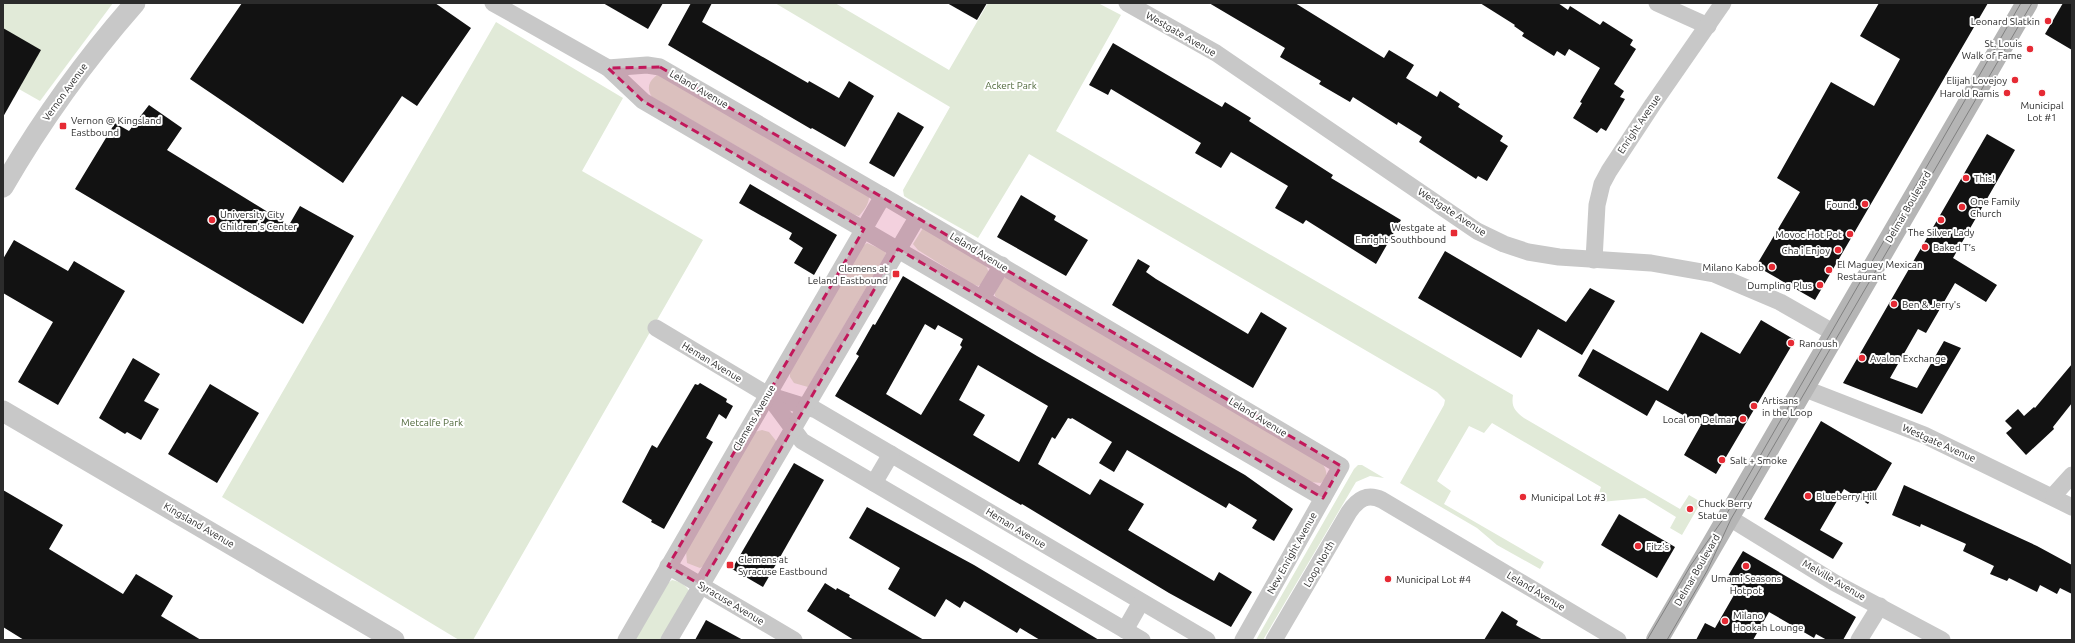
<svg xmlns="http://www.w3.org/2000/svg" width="2075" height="643" viewBox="0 0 2075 643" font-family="Ubuntu,sans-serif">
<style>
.green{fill:#e1ead8}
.building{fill:#121212;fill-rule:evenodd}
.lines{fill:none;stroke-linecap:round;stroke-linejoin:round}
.minor{stroke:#c8c8c8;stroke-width:17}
.tertiary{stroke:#c8c8c8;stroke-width:21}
.secondary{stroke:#b5b5b5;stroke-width:22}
.tram{stroke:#808080;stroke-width:1}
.marked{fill:#c2185b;fill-opacity:0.2;stroke:#c2185b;stroke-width:3;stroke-dasharray:8 5;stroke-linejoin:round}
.poi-dot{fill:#e62a34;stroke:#fff;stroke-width:1.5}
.labels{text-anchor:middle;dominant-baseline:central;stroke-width:4;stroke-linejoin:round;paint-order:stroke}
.poi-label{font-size:10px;fill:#2b2b2b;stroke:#fff;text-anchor:start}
.street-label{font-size:10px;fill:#2b2b2b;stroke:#fff}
.park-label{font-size:10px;fill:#4e6739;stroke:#fff}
</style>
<rect width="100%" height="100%" fill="#fff"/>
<g class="green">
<path d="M 3,3 L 113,3 L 40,101 L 3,80 Z"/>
<path d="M 775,3 L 835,3 L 949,70 L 988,3 L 1098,3 L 1121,15 L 1056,131 L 1513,395 C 1511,407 1515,411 1524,418 L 1680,509 L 1689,495 L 1701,502 L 1682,535 L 1670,528 L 1676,517 L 1645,498 L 1600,502 L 1598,496 L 1601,487 L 1492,423 L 1484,433 L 1469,426 L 1437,481 L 1451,491 L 1444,504 L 1544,562 L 1540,569 L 1497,545 L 1477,528 L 1400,483 L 1444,405 L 1445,400 L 1437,392 L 1029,154 L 978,238 L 907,198 L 904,196 L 903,190 L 950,107 Z"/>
<path d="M 496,22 L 623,98 L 582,171 L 703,240 L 473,640 L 459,640 L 222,497 Z"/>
<path d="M 657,75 L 662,75 L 869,197 C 869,204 864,210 859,216 L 855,215 L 652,97 C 646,88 649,81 657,75 Z"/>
<path d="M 923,228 L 984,261 L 989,273 L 982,284 L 978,286 L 972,284 L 918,250 L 913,244 Z"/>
<path d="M 867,243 L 885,251 L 886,254 L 808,387 L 794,383 L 790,377 L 790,371 L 863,246 Z"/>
<path d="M 1007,277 L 1320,460 C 1326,469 1330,475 1321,483 L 1310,482 L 1001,301 L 995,296 L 995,291 L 1002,279 Z"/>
<path d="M 762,430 L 769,432 L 777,442 L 705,565 L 700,568 L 687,563 L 686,551 L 755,432 Z"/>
<path d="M 1362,465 L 1384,478 L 1370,476 L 1356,482 L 1263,640 L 1256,640 L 1354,469 L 1358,465 Z"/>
<path d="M 672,580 C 681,582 687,585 690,594 L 663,640 L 635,640 L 668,583 Z"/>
</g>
<g class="building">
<path d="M 242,3 L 435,3 L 471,28 L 417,106 L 402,96 L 343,183 L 190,79 Z"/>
<path d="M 603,3 L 663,3 L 648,29 Z"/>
<path d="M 691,3 L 712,3 L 702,22 L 808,83 L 809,81 L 839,98 L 849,81 L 874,96 L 845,147 L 812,128 L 811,129 L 668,45 Z"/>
<path d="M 947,3 L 987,3 L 977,20 Z"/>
<path d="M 1209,3 L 1295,3 L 1384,58 L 1389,50 L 1414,65 L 1406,78 L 1437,97 L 1440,91 L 1460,104 L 1458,107 L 1503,136 L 1500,141 L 1508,146 L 1487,181 L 1478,176 L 1476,179 L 1419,142 L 1422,137 L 1398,122 L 1397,125 L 1353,97 L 1350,102 L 1319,84 L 1321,81 L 1280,57 L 1285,48 Z"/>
<path d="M 1480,3 L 1558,3 L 1568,10 L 1570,6 L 1600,25 L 1603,21 L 1633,40 L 1630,45 L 1636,49 L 1614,84 L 1624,91 L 1620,97 L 1625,99 L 1606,131 L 1601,128 L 1597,133 L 1573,118 L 1582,103 L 1580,102 L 1600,68 L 1569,49 L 1565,56 L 1557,51 L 1554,56 L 1522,36 L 1524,33 L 1514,26 L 1515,25 Z"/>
<path d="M 1879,3 L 1988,3 L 1815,300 L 1756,266 L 1800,192 L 1777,178 L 1831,82 L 1874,106 L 1900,59 L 1860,36 Z"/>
<path d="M 2063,3 L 2072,3 L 2072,50 L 2045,34 Z"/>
<path d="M 3,28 L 41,50 L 3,117 Z"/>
<path d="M 1113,43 L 1222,107 L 1225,102 L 1251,118 L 1249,121 L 1333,175 L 1331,178 L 1401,220 L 1376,264 L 1306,220 L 1303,224 L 1275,208 L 1288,186 L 1231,152 L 1221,168 L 1195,153 L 1201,143 L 1111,89 L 1108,95 L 1089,85 Z"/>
<path d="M 149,105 L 182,128 L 167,150 L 289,225 L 300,206 L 354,236 L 303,324 L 75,189 L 115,123 L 129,131 Z"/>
<path d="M 898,112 L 924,127 L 894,177 L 869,163 Z"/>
<path d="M 1987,134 L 2015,150 L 1953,258 L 1997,285 L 1986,302 L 1955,283 L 1926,333 L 1918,329 L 1890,378 L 1917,388 L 1944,341 L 1961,348 L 1922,414 L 1843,383 Z"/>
<path d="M 750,184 L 837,235 L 814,275 L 794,263 L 803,248 L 789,239 L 792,233 L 739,203 Z"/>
<path d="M 1021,195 L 1056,216 L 1054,220 L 1088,240 L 1066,276 L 997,237 Z"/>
<path d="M 14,240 L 68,271 L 74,261 L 125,291 L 58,405 L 18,382 L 53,322 L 3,293 L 3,259 Z"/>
<path d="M 1445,251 L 1566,322 L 1590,288 L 1615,301 L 1582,355 L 1538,329 L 1521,358 L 1418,298 Z"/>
<path d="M 1138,259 L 1150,266 L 1146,272 L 1156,279 L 1248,334 L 1261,312 L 1287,328 L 1253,388 L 1112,305 Z"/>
<path d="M 903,276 L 1037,356 L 1245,475 L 1293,509 L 1274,541 L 1252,528 L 1257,520 L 1229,503 L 1226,508 L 1127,450 L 1114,472 L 1099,463 L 1112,442 L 1072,418 L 1071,419 L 1068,418 L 1055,439 L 1052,437 L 1038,464 L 1090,495 L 1100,479 L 1144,504 L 1128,530 L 1214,581 L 1219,572 L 1252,592 L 1231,627 L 1169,593 L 1022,504 L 1021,505 L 835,396 L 859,356 L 856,354 L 873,324 L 875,325 ZM 925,324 L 935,330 L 938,325 L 963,339 L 960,345 L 962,347 L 921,415 L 886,394 ZM 978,365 L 1048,406 L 1019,462 L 973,435 L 985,415 L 959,400 Z"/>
<path d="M 1761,320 L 1795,340 L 1716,474 L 1684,455 L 1701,425 L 1656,400 L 1647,416 L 1578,376 L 1593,349 L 1668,391 L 1701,332 L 1740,354 Z"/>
<path d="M 133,358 L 160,374 L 144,401 L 159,409 L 141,440 L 127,432 L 125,434 L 99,418 Z"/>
<path d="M 2072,364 L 2072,403 L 2053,427 L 2054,429 L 2026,455 L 2006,433 L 2012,428 L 2005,421 L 2018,409 L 2024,416 L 2034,407 L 2035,408 Z"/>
<path d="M 700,383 L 727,399 L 726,402 L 733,406 L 726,419 L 719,414 L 706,438 L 713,442 L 664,529 L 651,522 L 652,520 L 622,502 L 652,445 L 657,448 L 695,384 L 698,385 Z"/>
<path d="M 210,384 L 259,413 L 217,483 L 168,454 Z"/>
<path d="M 1821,421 L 1892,463 L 1868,504 L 1844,489 L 1820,530 L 1843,543 L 1833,559 L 1764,519 Z"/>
<path d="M 794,463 L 824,480 L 763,587 L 732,569 Z"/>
<path d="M 1904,485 L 2037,546 L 2072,565 L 2072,594 L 2060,588 L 2057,594 L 2040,585 L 2037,592 L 2009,578 L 2007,581 L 1990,574 L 1994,566 L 1963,551 L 1966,544 L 1964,543 L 1921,524 L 1920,527 L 1892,515 Z"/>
<path d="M 3,490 L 63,525 L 49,549 L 123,594 L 136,574 L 173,596 L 161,616 L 201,640 L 24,640 L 3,627 Z"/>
<path d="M 867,507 L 974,565 L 1099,640 L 1040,640 L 1020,628 L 1017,633 L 964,601 L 960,608 L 946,599 L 935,617 L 888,589 L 900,568 L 849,538 Z"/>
<path d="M 1619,514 L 1675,547 L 1657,578 L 1601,545 Z"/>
<path d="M 1743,551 L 1856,617 L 1843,640 L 1827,640 L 1816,634 L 1814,638 L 1769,612 L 1753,640 L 1696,640 L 1705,623 L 1715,628 L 1738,588 L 1725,581 Z"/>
<path d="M 825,583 L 836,590 L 837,588 L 850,595 L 849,597 L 924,640 L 854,640 L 807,611 Z"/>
<path d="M 1502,611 L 1518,621 L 1516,625 L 1543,640 L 1484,640 Z"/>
<path d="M 706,620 L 743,640 L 695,640 Z"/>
</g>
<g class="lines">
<g class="minor">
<path d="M 493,3 L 608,68 L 643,101 L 1323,498"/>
<path d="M 1127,3 L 1216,53 L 1477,231 L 1504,244 L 1528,252 L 1559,257 L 1651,263 L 1714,274 L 1780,302 L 1836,334"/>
<path d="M 1657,3 L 1708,26"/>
<path d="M 608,68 L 647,65 L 660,67 L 890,200 L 1341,466 L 1243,640"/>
<path d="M 1594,260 L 1597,205 L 1602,184 L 1609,171 L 1653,104 L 1723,3"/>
<path d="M 982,298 L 1002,265"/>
<path d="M 656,328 L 768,395 L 816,410 L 1207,640"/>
<path d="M 1803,388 L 1924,435 L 2072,507"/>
<path d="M 768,395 L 802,441 L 1142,640"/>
<path d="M 874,483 L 891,454"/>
<path d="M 2053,496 L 2072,475"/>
<path d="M 1728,517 L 1835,583 L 1942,640"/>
<path d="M 668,566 L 794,640"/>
<path d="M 1125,630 L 1141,602"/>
<path d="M 626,640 L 883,196"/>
<path d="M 669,640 L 918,216"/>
<path d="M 1274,640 L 1349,512 C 1358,499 1367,493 1382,500 L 1618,640"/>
<path d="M 1859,640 L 1880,606"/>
</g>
<g class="tertiary">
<path d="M 3,187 C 41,121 85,60 135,3"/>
<path d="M 3,411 L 394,640"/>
</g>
<path class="secondary" d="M 1657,640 L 2027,3"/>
<g class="tram">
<path d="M 1647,640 L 1691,565 L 1726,515 L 2021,3"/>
<path d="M 1667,640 L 1707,571 L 1731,519 L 2032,3"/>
</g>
</g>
<path class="marked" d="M 660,67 L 1341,466 L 1323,498 L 898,249 L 701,585 L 668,566 L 864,229 L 643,101 L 608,68 Z"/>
<g class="poi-dot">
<circle cx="2048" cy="21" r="4"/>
<circle cx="2030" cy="49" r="4"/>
<circle cx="2015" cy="80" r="4"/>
<circle cx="2007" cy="93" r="4"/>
<circle cx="2042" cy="93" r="4"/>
<rect x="59" y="122" width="8" height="8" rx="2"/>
<circle cx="1966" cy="178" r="4"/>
<circle cx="1865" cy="204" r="4"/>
<circle cx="1962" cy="207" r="4"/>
<circle cx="212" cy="220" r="4"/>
<circle cx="1941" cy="220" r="4"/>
<rect x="1450" y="229" width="8" height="8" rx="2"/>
<circle cx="1850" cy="234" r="4"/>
<circle cx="1925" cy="247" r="4"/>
<circle cx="1838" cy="250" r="4"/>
<circle cx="1772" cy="267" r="4"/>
<circle cx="1829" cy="270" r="4"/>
<rect x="892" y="270" width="8" height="8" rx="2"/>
<circle cx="1820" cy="285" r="4"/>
<circle cx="1894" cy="304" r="4"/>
<circle cx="1791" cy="343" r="4"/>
<circle cx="1862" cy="358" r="4"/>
<circle cx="1754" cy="406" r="4"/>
<circle cx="1743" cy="419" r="4"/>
<circle cx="1722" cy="460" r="4"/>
<circle cx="1808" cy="496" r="4"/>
<circle cx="1523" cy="497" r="4"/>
<circle cx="1690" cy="509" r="4"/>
<circle cx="1638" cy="546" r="4"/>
<rect x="726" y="561" width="8" height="8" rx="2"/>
<circle cx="1746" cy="566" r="4"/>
<circle cx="1388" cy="579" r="4"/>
<circle cx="1725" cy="621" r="4"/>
</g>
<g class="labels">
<g class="poi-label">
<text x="2040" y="21" text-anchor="end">Leonard Slatkin</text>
<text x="2022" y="43" text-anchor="end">St. Louis<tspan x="2022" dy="12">Walk of Fame</tspan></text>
<text x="2007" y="80" text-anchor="end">Elijah Lovejoy</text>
<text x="1999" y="93" text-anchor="end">Harold Ramis</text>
<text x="2042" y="105" text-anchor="middle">Municipal<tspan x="2042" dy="12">Lot #1</tspan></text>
<text x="71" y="120">Vernon @ Kingsland<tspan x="71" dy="12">Eastbound</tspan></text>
<text x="1974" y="178">This!</text>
<text x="1970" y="201">One Family<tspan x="1970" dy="12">Church</tspan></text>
<text x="1857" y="204" text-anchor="end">Found.</text>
<text x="220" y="214">University City<tspan x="220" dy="12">Children's Center</tspan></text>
<text x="1446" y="227" text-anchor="end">Westgate at<tspan x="1446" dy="12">Enright Southbound</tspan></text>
<text x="1941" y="232" text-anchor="middle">The Silver Lady</text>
<text x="1842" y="234" text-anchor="end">Movoc Hot Pot</text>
<text x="1933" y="247">Baked T’s</text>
<text x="1830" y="250" text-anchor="end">Cha i Enjoy</text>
<text x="1837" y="264">El Maguey Mexican<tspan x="1837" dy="12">Restaurant</tspan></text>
<text x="1764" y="267" text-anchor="end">Milano Kabob</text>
<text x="888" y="268" text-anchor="end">Clemens at<tspan x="888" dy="12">Leland Eastbound</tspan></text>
<text x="1812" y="285" text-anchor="end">Dumpling Plus</text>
<text x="1902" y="304">Ben &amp; Jerry's</text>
<text x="1799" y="343">Ranoush</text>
<text x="1870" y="358">Avalon Exchange</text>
<text x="1762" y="400">Artisans<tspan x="1762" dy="12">in the Loop</tspan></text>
<text x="1735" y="419" text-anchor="end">Local on Delmar</text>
<text x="1730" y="460">Salt + Smoke</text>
<text x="1816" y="496">Blueberry Hill</text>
<text x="1531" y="497">Municipal Lot #3</text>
<text x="1698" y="503">Chuck Berry<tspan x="1698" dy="12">Statue</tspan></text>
<text x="1646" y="546">Fitz's</text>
<text x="738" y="559">Clemens at<tspan x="738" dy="12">Syracuse Eastbound</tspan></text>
<text x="1746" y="578" text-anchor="middle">Umami Seasons<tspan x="1746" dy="12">Hotpot</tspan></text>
<text x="1396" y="579">Municipal Lot #4</text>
<text x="1733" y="615">Milano<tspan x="1733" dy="12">Hookah Lounge</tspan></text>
</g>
<g class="street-label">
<text transform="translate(1181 34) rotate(30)">Westgate Avenue</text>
<text transform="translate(699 89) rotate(30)">Leland Avenue</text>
<text transform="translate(65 92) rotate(-54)">Vernon Avenue</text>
<text transform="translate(1639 124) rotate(-56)">Enright Avenue</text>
<text transform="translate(1908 207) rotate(-60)">Delmar Boulevard</text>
<text transform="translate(1452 212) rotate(33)">Westgate Avenue</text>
<text transform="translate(979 252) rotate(31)">Leland Avenue</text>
<text transform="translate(712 362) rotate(31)">Heman Avenue</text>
<text transform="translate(1258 417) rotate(31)">Leland Avenue</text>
<text transform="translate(754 418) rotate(-60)">Clemens Avenue</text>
<text transform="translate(1939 443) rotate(24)">Westgate Avenue</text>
<text transform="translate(199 525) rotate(30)">Kingsland Avenue</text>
<text transform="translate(1016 528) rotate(31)">Heman Avenue</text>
<text transform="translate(1292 553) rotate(-61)">New Enright Avenue</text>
<text transform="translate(1319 564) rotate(-60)">Loop North</text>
<text transform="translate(1697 570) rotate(-60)">Delmar Boulevard</text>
<text transform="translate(1834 580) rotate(30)">Melville Avenue</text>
<text transform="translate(1536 591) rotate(31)">Leland Avenue</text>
<text transform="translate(731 603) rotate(31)">Syracuse Avenue</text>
</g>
<g class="park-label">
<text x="1011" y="85">Ackert Park</text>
<text x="432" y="422">Metcalfe Park</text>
</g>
</g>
<rect width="2075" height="643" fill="none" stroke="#2b2b2b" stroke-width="8"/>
</svg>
